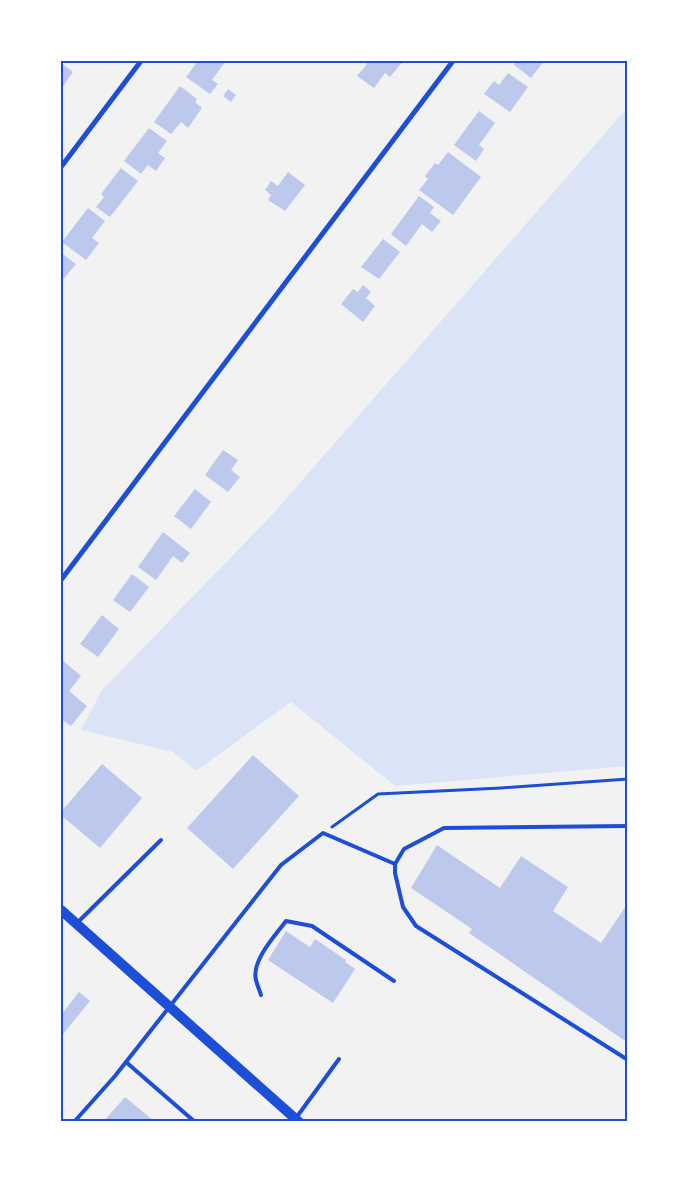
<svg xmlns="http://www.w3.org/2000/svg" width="689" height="1183" viewBox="0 0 689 1183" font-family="Karla,sans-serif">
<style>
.green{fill:#dbe4f7}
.building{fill:#bdc9ec}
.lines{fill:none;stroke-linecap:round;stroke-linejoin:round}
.path{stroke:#1d4ed8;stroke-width:3}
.service{stroke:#1d4ed8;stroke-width:4}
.minor{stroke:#1d4ed8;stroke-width:5}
.secondary{stroke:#1d4ed8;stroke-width:10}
.neatline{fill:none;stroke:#1d4ed8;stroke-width:2}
</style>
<rect width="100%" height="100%" fill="#f2f2f2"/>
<path class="green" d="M 628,107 L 628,766 L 395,786 L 291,702 L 196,771 L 173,752 L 81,730 L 102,690 L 270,517 Z"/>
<g class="building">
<path d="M 198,61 L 226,61 L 212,80 L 218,84 L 210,94 L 186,77 Z"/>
<path d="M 364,61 L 403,61 L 390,77 L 385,73 L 374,88 L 357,76 L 367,64 Z"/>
<path d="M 517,61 L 544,61 L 531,78 L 514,65 Z"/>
<path d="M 61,63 L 73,72 L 61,89 Z"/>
<path d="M 508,73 L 528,87 L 510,112 L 484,94 L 494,81 L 499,85 Z"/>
<path d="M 180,86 L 197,99 L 195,102 L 202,108 L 188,128 L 181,122 L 171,134 L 154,122 Z"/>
<path d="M 228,89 L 236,95 L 231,102 L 223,96 Z"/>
<path d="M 479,111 L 495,123 L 479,145 L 484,149 L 476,161 L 454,145 Z"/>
<path d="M 149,128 L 167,141 L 158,153 L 165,158 L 156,171 L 148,165 L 141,174 L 124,161 Z"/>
<path d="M 448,152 L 481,177 L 453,215 L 419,190 L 428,179 L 425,176 L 435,163 L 438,165 Z"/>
<path d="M 121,168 L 138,181 L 110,217 L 96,207 L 104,197 L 101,194 Z"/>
<path d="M 288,172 L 305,185 L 285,211 L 268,200 L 271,195 L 265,190 L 271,181 L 278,186 Z"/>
<path d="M 419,196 L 434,207 L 430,213 L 441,221 L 432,232 L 422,224 L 406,246 L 391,234 Z"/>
<path d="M 88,208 L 105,221 L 92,238 L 99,243 L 86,260 L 62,242 Z"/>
<path d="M 383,239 L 400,252 L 379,279 L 361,267 Z"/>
<path d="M 61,253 L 76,264 L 61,282 Z"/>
<path d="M 363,285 L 371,292 L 366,298 L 375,306 L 363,322 L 341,304 L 353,289 L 358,292 Z"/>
<path d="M 223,450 L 238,460 L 231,470 L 240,477 L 228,492 L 205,475 Z"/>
<path d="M 195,489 L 211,502 L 191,529 L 174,516 Z"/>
<path d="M 163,532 L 190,553 L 182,563 L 173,556 L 156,580 L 138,567 Z"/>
<path d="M 132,574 L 149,587 L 130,612 L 113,600 Z"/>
<path d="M 102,615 L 119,629 L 98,657 L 80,644 Z"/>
<path d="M 61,659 L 81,676 L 69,691 L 87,706 L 71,726 L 61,719 Z"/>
<path d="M 253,755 L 299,796 L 233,869 L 187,828 Z"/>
<path d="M 102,764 L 142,798 L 100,848 L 61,815 L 61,812 Z"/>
<path d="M 437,845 L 500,888 L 521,856 L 568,887 L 553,911 L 601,943 L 628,903 L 628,1043 L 469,933 L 472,929 L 411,888 Z"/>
<path d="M 286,931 L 310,947 L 315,939 L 346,960 L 345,962 L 355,969 L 333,1003 L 268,960 Z"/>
<path d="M 79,992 L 90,1001 L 63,1034 L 61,1033 L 61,1015 Z"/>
<path d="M 125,1097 L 155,1122 L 103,1122 Z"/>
</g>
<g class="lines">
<path class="path" d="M 332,827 L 378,794 L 501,788 L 628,779"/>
<g class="service">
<path d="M 628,826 L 444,828 L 404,849 L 395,864 L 395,873 L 403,907 L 416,926 L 628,1060"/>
<path d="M 76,924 L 161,840"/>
<path d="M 261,995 C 260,991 257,985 256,980 C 251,961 275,936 286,921 L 312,926 L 394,981"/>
<path d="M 126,1062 L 195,1122"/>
<path d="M 296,1118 L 339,1059"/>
<path d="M 74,1122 L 115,1076 L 281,865 L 323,833 L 395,864"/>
</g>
<g class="minor">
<path d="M 61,167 L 141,61"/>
<path d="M 61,580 L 453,61"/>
</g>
<path class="secondary" d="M 61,910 L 299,1122"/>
</g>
<rect width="689" height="1183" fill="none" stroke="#ffffff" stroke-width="125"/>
<rect x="62" y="62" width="564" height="1058" class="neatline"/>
</svg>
